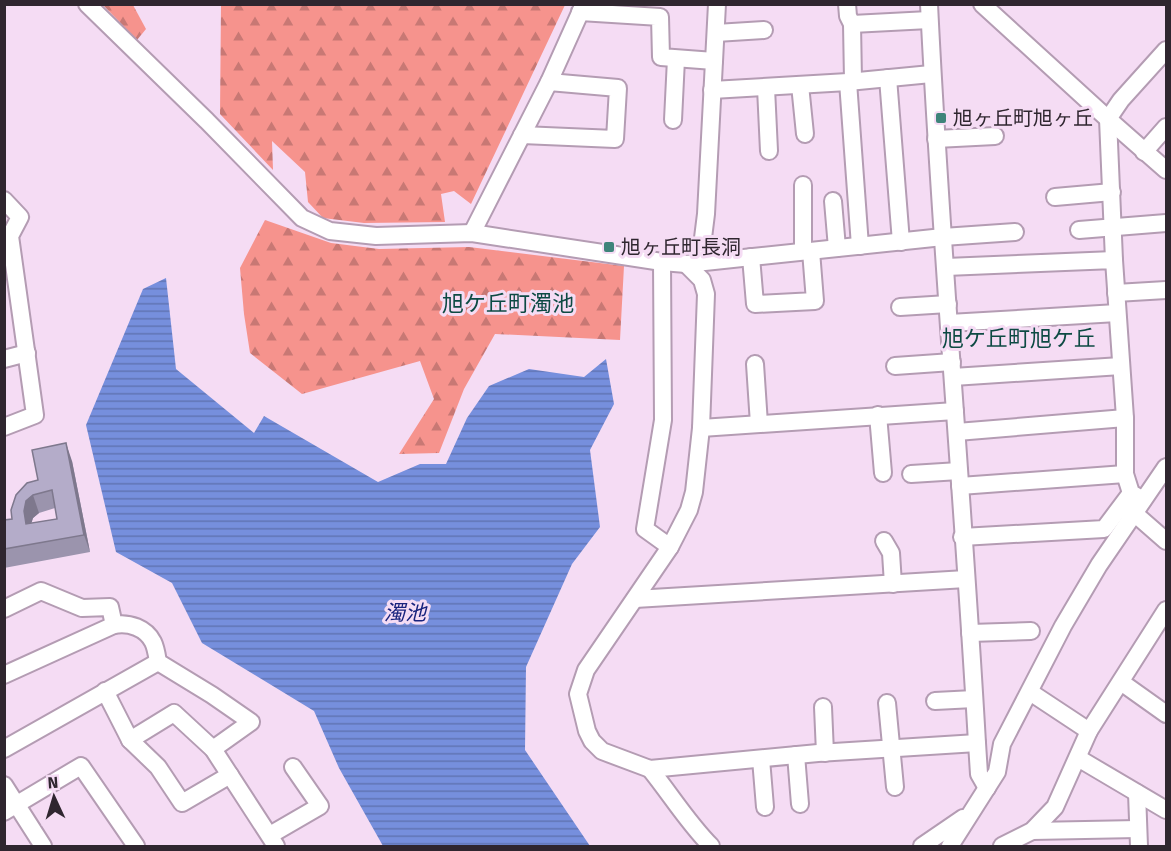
<svg xmlns="http://www.w3.org/2000/svg" width="1171" height="851" viewBox="0 0 1171 851" font-family="'Fira Sans','Noto Sans JP',sans-serif">
<style>
.forest{fill:url(#forest-firs)}
.water{fill:url(#water-rules)}
.lines{fill:none;stroke-linecap:round;stroke-linejoin:round}
.minor-casing{stroke:#b49cb3;stroke-width:20}
.minor{stroke:#fff;stroke-width:16}
.wall{fill:#9b94ad;fill-rule:evenodd}
.shaded-wall{fill:#7e788d}
.building{fill:#b4acc9;stroke:#7e788d;stroke-width:1.5;fill-rule:evenodd}
.poi-dot{fill:#3e847a;stroke:#f5dcf4;stroke-width:2}
.labels{text-anchor:middle;dominant-baseline:central;stroke-width:6;stroke-linejoin:round;paint-order:stroke}
.poi-label{font-size:20px;fill:#2f262f;stroke:#f5dcf4;text-anchor:start}
.water-label{font-size:21px;font-style:italic;fill:#18237d;stroke:#f5dcf4}
.quarter-label{font-size:22px;fill:#0d4a43;stroke:#f5dcf4}
</style>
<defs>
<pattern id="forest-firs" width="22" height="20" patternUnits="userSpaceOnUse" patternTransform="scale(1.5)"><rect width="22" height="20" fill="#f6938d"/><path d="M5 1l3.5 6h-7zM16 11l3.5 6h-7z" fill="#c87874"/></pattern>
<pattern id="water-rules" width="6" height="5" patternUnits="userSpaceOnUse" patternTransform="scale(1.5)"><rect width="6" height="5" fill="#768fdd"/><path d="M0 2.5h6" fill="none" stroke="#6175b4"/></pattern>
</defs>
<rect width="100%" height="100%" fill="#f5dcf4"/>
<g class="forest">
<path d="M 103,5 L 133,5 L 146,29 L 137,40 Z"/>
<path d="M 221,5 L 221,4 L 565,5 L 471,204 L 454,191 L 441,194 L 445,222 L 364,223 L 323,218 L 308,202 L 305,172 L 272,141 L 273,170 L 220,114 Z"/>
<path d="M 265,220 L 331,243 L 379,249 L 469,247 L 624,266 L 620,340 L 495,334 L 464,389 L 439,453 L 399,454 L 434,399 L 420,361 L 302,394 L 250,353 L 244,314 L 240,268 Z"/>
</g>
<path class="water" d="M 166,278 L 176,369 L 254,433 L 264,416 L 378,482 L 420,464 L 446,464 L 467,418 L 489,386 L 529,369 L 584,377 L 606,359 L 614,404 L 590,450 L 600,527 L 572,564 L 526,667 L 525,750 L 590,846 L 383,846 L 339,768 L 314,711 L 202,643 L 172,583 L 116,552 L 86,425 L 143,289 Z"/>
<g class="lines">
<g class="minor-casing">
<g id="minor">
<path d="M 87,4 L 207,121 L 302,218 L 330,231 L 376,236 L 472,233 L 662,262 L 686,264 L 943,237 L 1015,232"/>
<path d="M 847,4 L 848,16 L 852,24 L 853,80"/>
<path d="M 929,4 C 941,251 963,497 977,743 L 979,774 L 987,788"/>
<path d="M 982,4 L 1108,119 L 1166,170"/>
<path d="M 580,12 L 660,17 L 661,57 L 714,61"/>
<path d="M 852,24 L 929,20"/>
<path d="M 716,33 L 764,30"/>
<path d="M 888,78 L 901,242"/>
<path d="M 848,82 L 860,246"/>
<path d="M 800,85 L 805,134"/>
<path d="M 766,88 L 769,151"/>
<path d="M 712,90 L 848,82 L 931,74"/>
<path d="M 673,120 L 676,59"/>
<path d="M 522,135 L 615,139 L 618,88 L 549,82"/>
<path d="M 936,139 L 995,136"/>
<path d="M 1144,152 L 1166,127"/>
<path d="M 803,185 L 803,251"/>
<path d="M 1055,197 L 1112,192"/>
<path d="M 4,200 L 20,217 L 10,236 L 35,415 L 4,427"/>
<path d="M 833,201 L 837,248"/>
<path d="M 1079,230 L 1166,223"/>
<path d="M 472,233 L 549,82 L 584,4"/>
<path d="M 751,257 L 755,304 L 815,301 L 811,251"/>
<path d="M 1114,260 L 1108,119 L 1121,100 L 1166,50"/>
<path d="M 662,262 L 663,420 L 645,529 L 670,547"/>
<path d="M 700,262 L 706,214 L 717,4"/>
<path d="M 686,264 L 702,280 L 706,294 L 701,428 L 694,492 L 689,510 L 670,547 L 586,670 L 578,694 L 587,731 L 592,741 L 602,751 L 650,769 L 818,753 L 977,743"/>
<path d="M 946,267 L 1114,260 L 1125,418 L 1125,474 L 1131,493 L 1143,500"/>
<path d="M 1116,293 L 1166,290"/>
<path d="M 900,307 L 948,304"/>
<path d="M 949,323 L 1117,313"/>
<path d="M 4,359 L 27,353"/>
<path d="M 755,364 L 759,424"/>
<path d="M 895,366 L 952,362"/>
<path d="M 953,377 L 1121,366"/>
<path d="M 878,415 L 883,473"/>
<path d="M 701,428 L 955,411"/>
<path d="M 957,432 L 1125,418"/>
<path d="M 911,474 L 959,471"/>
<path d="M 960,486 L 1125,474"/>
<path d="M 1134,513 L 1166,541"/>
<path d="M 962,537 L 1104,529 L 1131,493"/>
<path d="M 884,541 L 891,553 L 893,584"/>
<path d="M 635,599 L 966,579"/>
<path d="M 4,609 L 41,591 L 82,608 L 110,607 L 114,625 L 4,675"/>
<path d="M 114,625 C 129,622 146,628 153,642 C 156,648 157,656 158,662 L 212,695 L 251,722 L 213,749"/>
<path d="M 970,633 L 1031,631"/>
<path d="M 1121,682 L 1166,714"/>
<path d="M 105,691 L 130,740 L 158,767 L 182,803 L 230,775"/>
<path d="M 1030,692 L 1089,731"/>
<path d="M 935,701 L 974,699"/>
<path d="M 887,703 L 895,787"/>
<path d="M 823,707 L 825,753"/>
<path d="M 130,740 L 174,713 L 213,749 L 276,846"/>
<path d="M 4,749 L 158,662"/>
<path d="M 796,755 L 800,804"/>
<path d="M 1078,758 L 1166,810"/>
<path d="M 761,759 L 765,807"/>
<path d="M 650,769 C 671,795 688,823 711,846"/>
<path d="M 4,785 L 43,846"/>
<path d="M 1137,793 L 1139,846"/>
<path d="M 4,812 L 81,766 L 136,846"/>
<path d="M 1032,831 L 1138,829"/>
<path d="M 270,835 L 320,806 L 293,767"/>
<path d="M 922,846 L 963,818"/>
<path d="M 950,846 L 997,772 L 1002,744 L 1063,626 L 1099,565 L 1166,467"/>
<path d="M 1002,846 L 1032,831 L 1055,807 L 1089,731 L 1166,610"/>
</g>
</g>
<use href="#minor" class="minor"/>
</g>
<path class="wall" d="M 72,461 L 90,552 L 4,568 L 4,520 L 12,519 L 38,480 ZM 55,508 L 57,519 L 31,523 L 33,518 L 39,513 Z"/>
<g class="shaded-wall">
<path d="M 66,443 L 72,461 L 90,552 L 84,535 Z"/>
<path d="M 33,495 L 39,513 L 33,518 L 30,528 L 26,524 L 24,511 L 26,501 Z"/>
</g>
<path class="building" d="M 66,443 L 84,535 L 4,549 L 4,520 L 12,519 L 11,510 L 16,495 L 27,483 L 38,480 L 32,450 ZM 52,490 L 57,519 L 26,524 L 24,511 L 26,501 L 33,495 Z"/>
<g class="poi-dot">
<rect x="935" y="112" width="12" height="12" rx="3"/>
<rect x="603" y="241" width="12" height="12" rx="3"/>
</g>
<g class="labels">
<g class="poi-label">
<text x="953" y="118">旭ヶ丘町旭ヶ丘</text>
<text x="621" y="247">旭ヶ丘町長洞</text>
</g>
<g class="water-label">
<text x="405" y="613">濁池</text>
</g>
<g class="quarter-label">
<text x="508" y="303">旭ケ丘町濁池</text>
<text x="1019" y="338">旭ケ丘町旭ケ丘</text>
</g>
</g>
<rect width="1171" height="851" fill="none" stroke="#2f262f" stroke-width="12"/>
<g transform="translate(54 797) rotate(356)" stroke="#f5dcf4" stroke-width="4.5" paint-order="stroke">
<path d="M0-4.5L10 22L0 15L-10 22Z" fill="#2f262f"/>
<text y="-9" font-size="16" font-weight="bold" text-anchor="middle" fill="#2f262f">N</text>
</g>
</svg>
